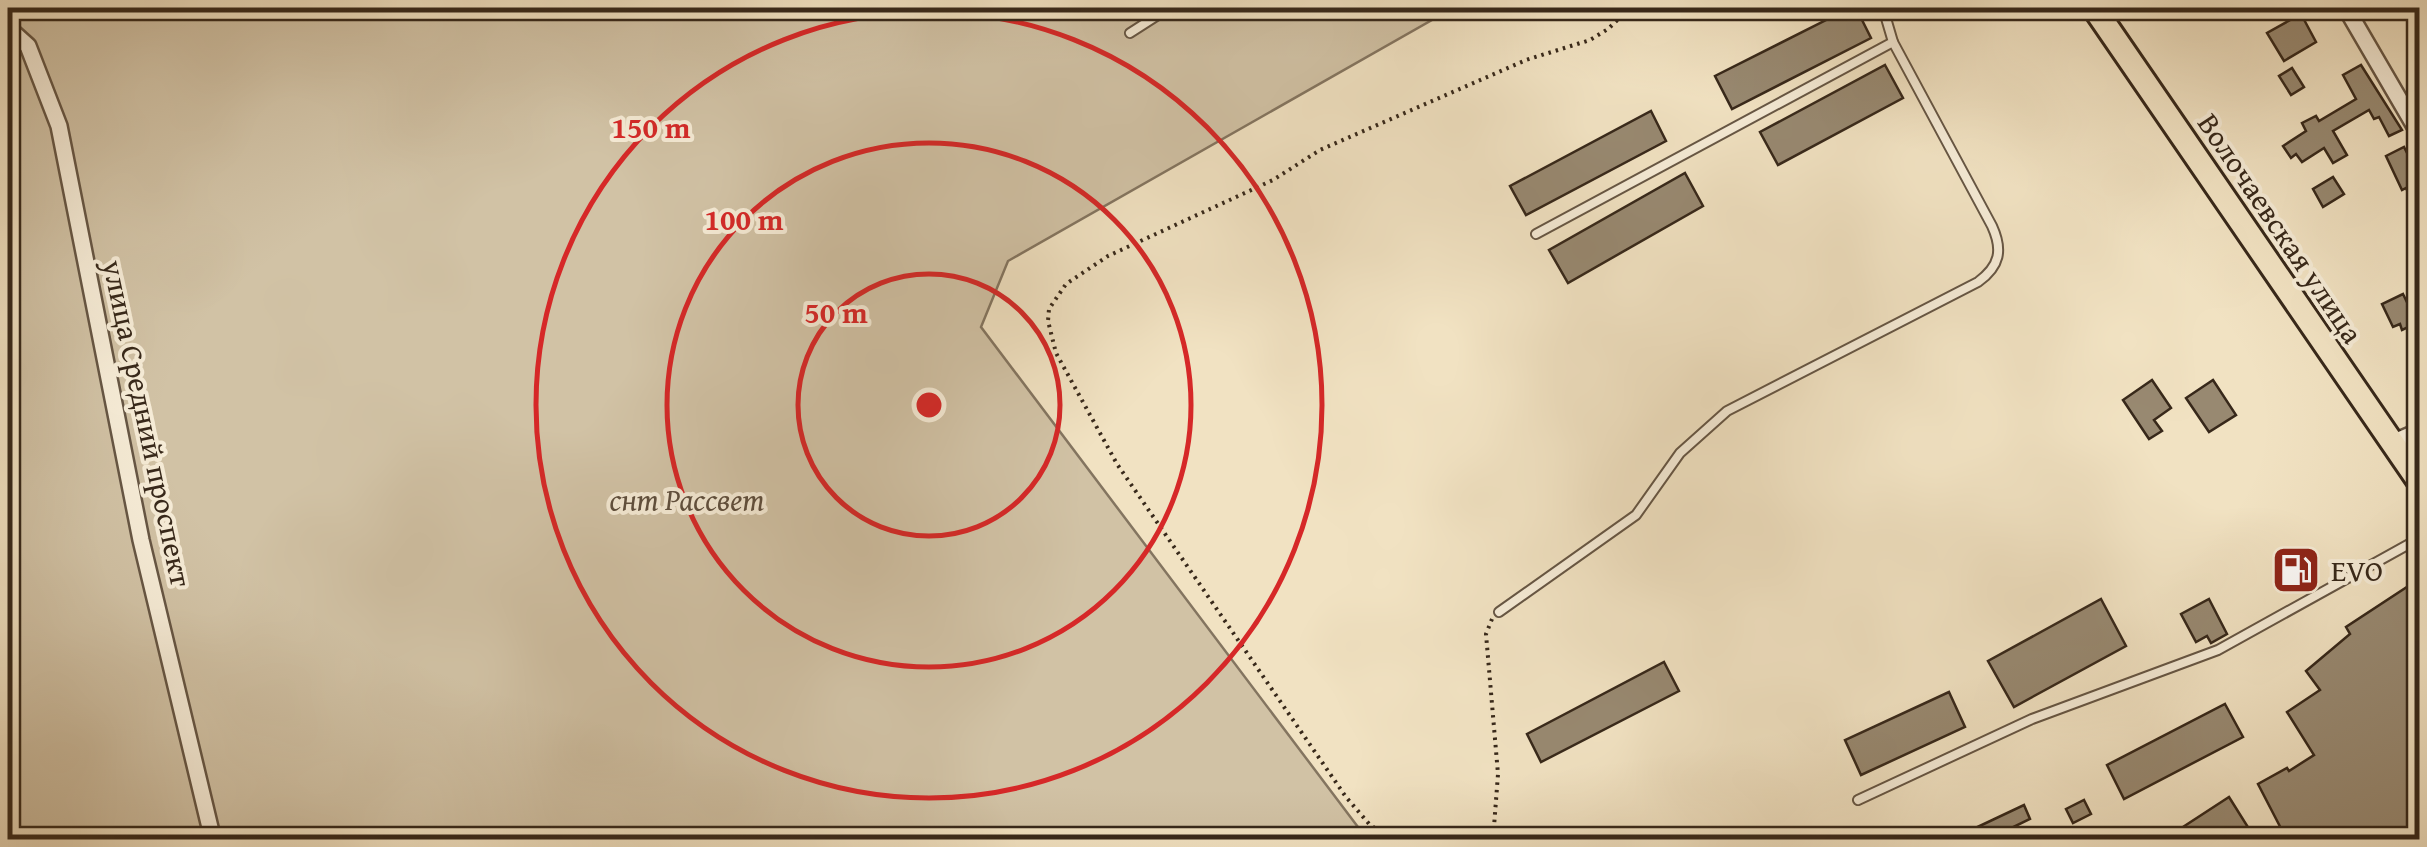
<svg xmlns="http://www.w3.org/2000/svg" width="2427" height="847" viewBox="0 0 2427 847" font-family="'Gentium Book Plus',serif">
<style>
.green{fill:#d1c2a5;stroke:#847560;stroke-width:2.5}
.building{fill:#988971;stroke:#37281a;stroke-width:2.5}
.lines{fill:none;stroke-linecap:round;stroke-linejoin:round}
.service-casing{stroke:#665644;stroke-width:12}
.minor-casing{stroke:#665644;stroke-width:20}
.primary-casing{stroke:#37281a;stroke-width:28}
.path{stroke:#37281a;stroke-width:4;stroke-dasharray:2.5 5;stroke-linecap:butt}
.service{stroke:#f6ecd7;stroke-width:8}
.minor{stroke:#f6ecd7;stroke-width:15}
.primary{stroke:#f1e2c2;stroke-width:22}
.ring{fill:none;stroke:#d62828;stroke-width:5}
.labels{text-anchor:middle;dominant-baseline:central;stroke-width:8;stroke-linejoin:round;paint-order:stroke}
.street-label{font-size:30px;fill:#37281a;stroke:#f6ecd7}
.park-label{font-size:30px;font-style:italic;fill:#5e4e3d;stroke:#f6ecd7}
.poi-label{font-size:30px;fill:#37281a;stroke:#f6ecd7;text-anchor:start}
.centre{fill:#d62828;stroke:#f6ecd7;stroke-width:5}
.ring-label{font-size:30px;text-anchor:middle;font-weight:bold;fill:#d62828;stroke:#f6ecd7;stroke-width:8;stroke-linejoin:round;paint-order:stroke}
</style>
<rect width="100%" height="100%" fill="#f1e2c2"/>
<filter id="stains"><feTurbulence type="fractalNoise" baseFrequency=".002" numOctaves="4"/><feColorMatrix values="0 0 0 0 .2 0 0 0 0 .09 0 0 0 0 .02 0 0 0 .5 -.17"/></filter>
<radialGradient id="worn" r=".72"><stop offset=".6" stop-color="#630" stop-opacity="0"/><stop offset="1" stop-color="#630" stop-opacity=".3"/></radialGradient>
<path class="green" d="M 8,8 L 1453,8 L 1008,261 L 981,327 L 1367,839 L 8,839 Z"/>
<g class="building">
<path d="M 1850,8 L 1856,8 L 1871,38 L 1732,109 L 1715,76 Z"/>
<path d="M 2301,14 L 2316,42 L 2284,61 L 2267,33 Z"/>
<path d="M 1885,65 L 1903,98 L 1778,165 L 1760,132 Z"/>
<path d="M 2361,65 L 2402,130 L 2389,136 L 2379,117 L 2374,119 L 2369,110 L 2333,131 L 2347,155 L 2333,163 L 2324,148 L 2302,162 L 2296,154 L 2291,158 L 2283,146 L 2306,131 L 2302,123 L 2316,116 L 2319,121 L 2356,99 L 2343,75 Z"/>
<path d="M 2292,68 L 2304,87 L 2291,95 L 2279,76 Z"/>
<path d="M 1651,111 L 1666,141 L 1526,215 L 1510,186 Z"/>
<path d="M 2404,147 L 2420,179 L 2420,219 L 2406,188 L 2402,190 L 2386,156 Z"/>
<path d="M 1685,173 L 1703,206 L 1568,283 L 1549,250 Z"/>
<path d="M 2333,177 L 2344,194 L 2323,207 L 2313,189 Z"/>
<path d="M 2403,294 L 2417,323 L 2402,330 L 2400,324 L 2393,327 L 2382,304 Z"/>
<path d="M 2152,380 L 2171,408 L 2154,420 L 2162,431 L 2149,439 L 2123,400 Z"/>
<path d="M 2213,380 L 2236,415 L 2209,432 L 2186,398 Z"/>
<path d="M 2413,583 L 2420,593 L 2420,840 L 2287,840 L 2258,784 L 2287,768 L 2289,771 L 2314,755 L 2287,712 L 2320,690 L 2306,671 L 2350,634 L 2346,627 Z"/>
<path d="M 2101,599 L 2126,646 L 2014,707 L 1988,661 Z"/>
<path d="M 2209,599 L 2227,634 L 2211,643 L 2207,636 L 2196,642 L 2181,614 Z"/>
<path d="M 1664,662 L 1679,691 L 1541,762 L 1527,734 Z"/>
<path d="M 1949,692 L 1965,727 L 1861,775 L 1845,740 Z"/>
<path d="M 2225,704 L 2243,737 L 2124,799 L 2107,765 Z"/>
<path d="M 2229,797 L 2256,840 L 2163,840 Z"/>
<path d="M 2084,800 L 2091,814 L 2073,823 L 2066,809 Z"/>
<path d="M 2024,805 L 2030,819 L 1999,834 L 2001,840 L 1950,840 Z"/>
</g>
<g class="lines">
<g class="service-casing">
<g id="service">
<path d="M 1130,33 L 1169,8"/>
<path d="M 1536,234 L 1893,42 L 1883,8"/>
<path d="M 1499,612 L 1636,515 L 1680,453 L 1727,411 L 1978,282 C 2000,266 2003,250 1992,226 L 1893,42"/>
<path d="M 1858,800 L 2032,719 L 2218,650 L 2420,538"/>
</g>
</g>
<g class="minor-casing">
<g id="minor">
<path d="M 2346,8 L 2420,135"/>
<path d="M 8,28 L 28,46 L 59,126 L 141,540 L 213,840"/>
<path d="M 2392,443 L 2420,431"/>
</g>
</g>
<g class="primary-casing">
<path id="primary" d="M 2094,8 L 2420,483"/>
</g>
<g class="path">
<path d="M 1492,619 L 1486,634 L 1498,774 L 1493,840"/>
<path d="M 1394,840 L 1370,825 L 1346,797 L 1117,464 L 1056,353 L 1048,321 L 1049,309 L 1066,284 L 1108,256 L 1273,180 L 1320,150 L 1526,60 L 1590,40 L 1608,29 L 1630,8"/>
</g>
<use href="#service" class="service"/>
<use href="#minor" class="minor"/>
<use href="#primary" class="primary"/>
</g>
<g class="ring">
<circle cx="929" cy="405" r="131"/>
<circle cx="929" cy="405" r="262"/>
<circle cx="929" cy="405" r="393"/>
</g>
<defs>
<g id="fuel-square" transform="scale(2.5)"><rect x="-9" y="-9" width="18" height="18" rx="4" fill="#8f2418" stroke="#f6ecd7"/><path d="M-5.5-6h7V0h2V4h1.3V-2.5L3-4.5l.8-.8L6-3V5H2.5V1h-1V6h-7ZM-4.2-4.7v3.2H.2V-4.7Z" fill="#fff"/></g>
</defs>
<g fill-rule="evenodd">
<use href="#fuel-square" x="2296" y="570"/>
</g>
<g class="labels">
<g class="street-label">
<text transform="translate(2281 228) rotate(56)">Волочаевская улица</text>
<text transform="translate(148 423) rotate(78)">улица Средний проспект</text>
</g>
<g class="park-label">
<text x="687" y="499">снт Рассвет</text>
</g>
<g class="poi-label">
<text x="2331" y="570">EVO</text>
</g>
</g>
<circle cx="929" cy="405" r="15" class="centre"/>
<g class="ring-label">
<text x="651" y="138">150 m</text>
<text x="744" y="230">100 m</text>
<text x="836" y="323">50 m</text>
</g>
<rect width="2427" height="847" fill="none" stroke="#f1e2c2" stroke-width="40"/>
<rect x="10" y="10" width="2407" height="827" fill="none" stroke="#37281a" stroke-width="5"/>
<rect x="20" y="20" width="2387" height="807" fill="none" stroke="#37281a" stroke-width="2.5"/>
<rect width="100%" height="100%" filter="url(#stains)"/>
<rect width="100%" height="100%" fill="url(#worn)"/>
</svg>
